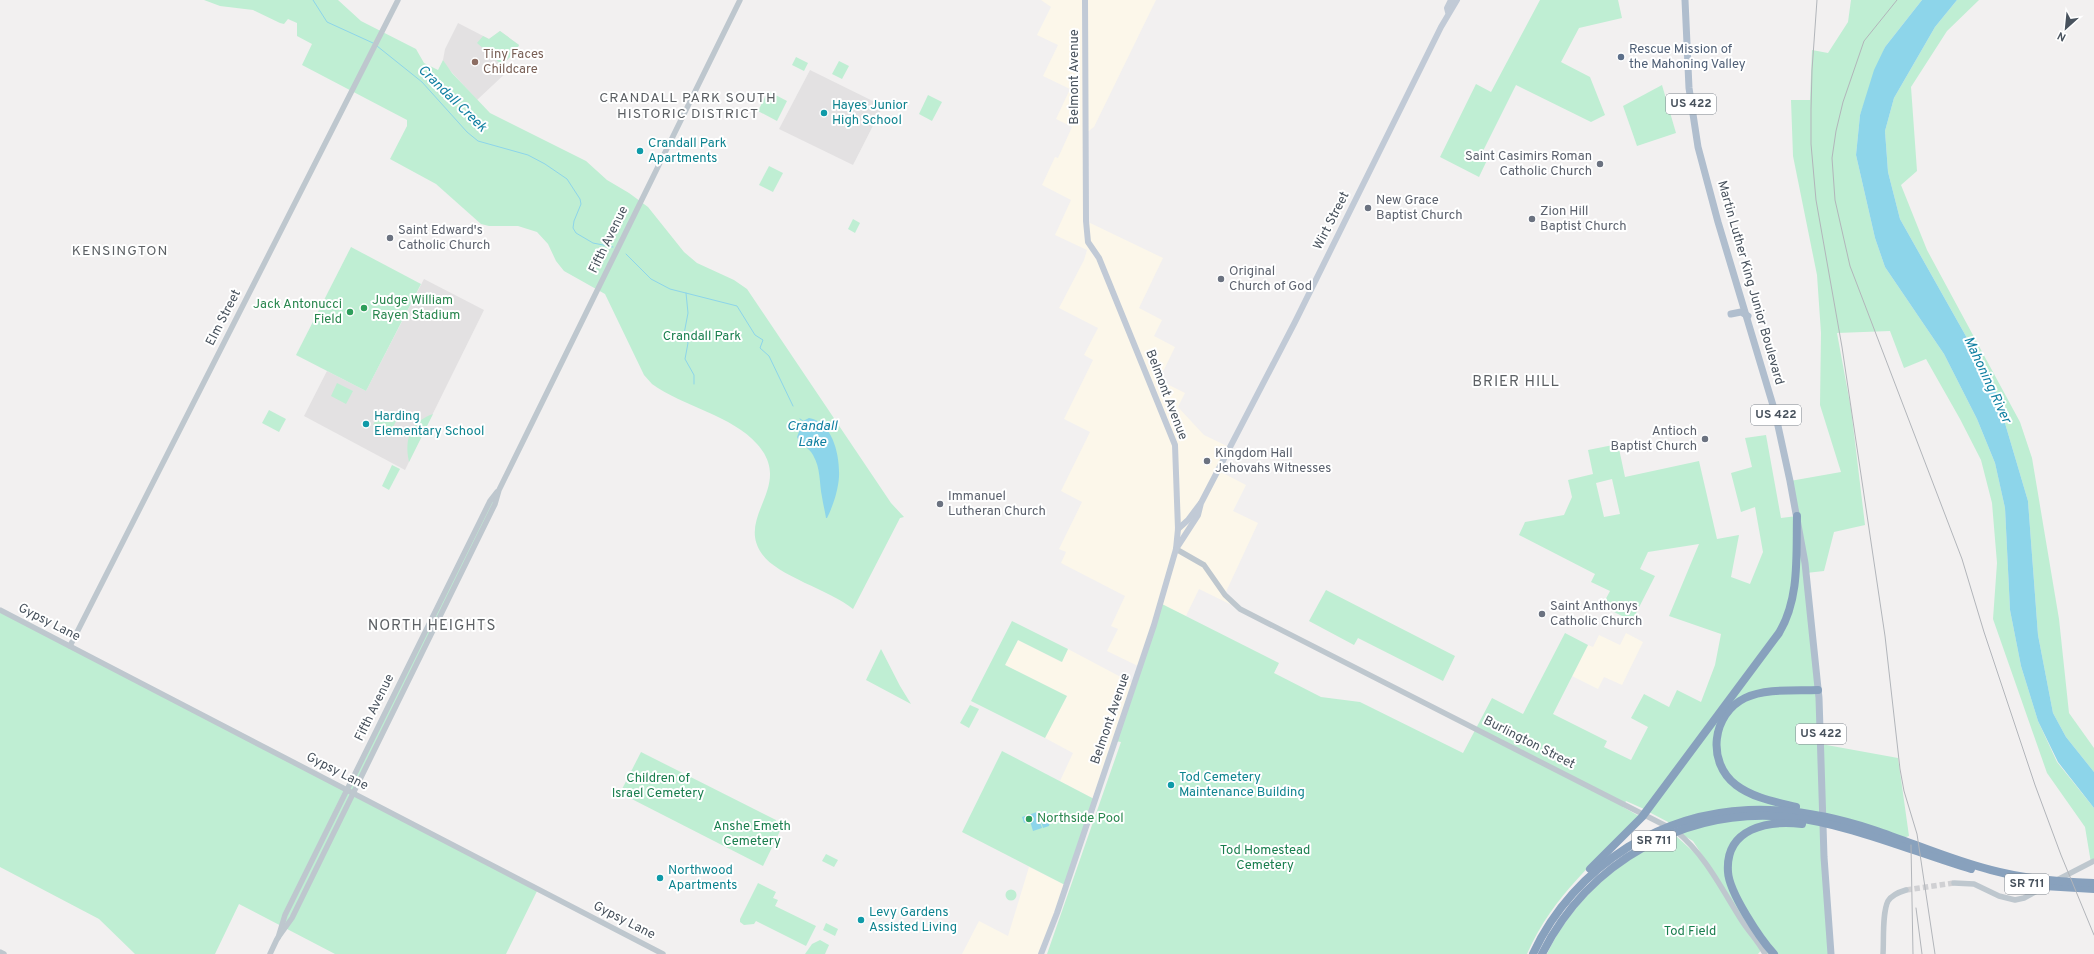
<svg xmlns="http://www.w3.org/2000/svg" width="2094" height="954" viewBox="0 0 2094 954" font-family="Overpass,sans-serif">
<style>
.commercial{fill:#fcf7ea}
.education{fill:#e3e1e2}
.green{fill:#bfeed3;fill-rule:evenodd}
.water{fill:#8dd5ea}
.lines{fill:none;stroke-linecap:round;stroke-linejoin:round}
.stream{stroke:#8dd5ea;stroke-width:1}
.tertiary-tunnel{stroke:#d0d0d3;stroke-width:5.5;stroke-dasharray:5.5 3;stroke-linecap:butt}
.tertiary{stroke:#bec7ce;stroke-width:5.5}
.secondary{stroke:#c1cad6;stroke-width:6}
.primary{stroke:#b0bece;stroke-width:7}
.motorway{stroke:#88a1bd;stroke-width:8}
.rail{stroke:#b2b5ba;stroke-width:1}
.service-dot{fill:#5c6f8a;stroke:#fff;stroke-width:1.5}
.education-dot{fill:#8d6e63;stroke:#fff;stroke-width:1.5}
.culture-dot{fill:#0f9aa8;stroke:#fff;stroke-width:1.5}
.worship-dot{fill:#6b7280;stroke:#fff;stroke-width:1.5}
.leisure-dot{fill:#2e9e5b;stroke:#fff;stroke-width:1.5}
.labels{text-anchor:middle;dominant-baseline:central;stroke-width:4;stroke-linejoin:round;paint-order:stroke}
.shield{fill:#fff;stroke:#7f868e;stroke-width:1}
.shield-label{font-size:12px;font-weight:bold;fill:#48525d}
.service-label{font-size:13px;fill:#4e5e75;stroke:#fff;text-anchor:start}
.education-label{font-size:13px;fill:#785e54;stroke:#fff;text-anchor:start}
.street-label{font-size:13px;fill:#48525d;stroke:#fff}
.culture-label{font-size:13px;fill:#0d838f;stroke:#fff;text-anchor:start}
.worship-label{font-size:13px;fill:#5b616d;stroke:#fff;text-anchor:start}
.leisure-label{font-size:13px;fill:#27864d;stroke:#fff;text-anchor:start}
.park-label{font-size:13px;fill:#197e4e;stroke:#fff}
.neighbourhood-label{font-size:14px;letter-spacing:1px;fill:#5c6064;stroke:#fff}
.water-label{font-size:14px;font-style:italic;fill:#0f7fa1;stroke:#fff}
.quarter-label{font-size:15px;letter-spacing:1px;fill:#5c6064;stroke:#fff}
</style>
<rect width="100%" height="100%" fill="#f2f0f0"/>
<g class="commercial">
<path d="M 1041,0 L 1156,0 L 1094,127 L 1086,133 L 1086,221 L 1163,258 L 1139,308 L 1162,320 L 1154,336 L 1175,347 L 1159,380 L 1185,393 L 1178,407 L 1204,435 L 1231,448 L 1219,471 L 1246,485 L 1233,511 L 1258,523 L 1225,594 L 1240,609 L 1199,589 L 1186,616 L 1160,604 L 1140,667 L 1107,651 L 1118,629 L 1111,626 L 1125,596 L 1061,563 L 1066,552 L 1059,549 L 1082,502 L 1061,491 L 1090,432 L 1064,419 L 1093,360 L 1084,355 L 1098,328 L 1059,308 L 1084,260 L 1087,250 L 1055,235 L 1071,200 L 1042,185 L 1055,157 L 1058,158 L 1072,127 L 1056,119 L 1070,89 L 1043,76 L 1058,45 L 1037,35 L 1051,7 Z"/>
<path d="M 1626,633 L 1643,642 L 1622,685 L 1604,677 L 1598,689 L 1572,676 L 1588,645 L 1593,647 L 1599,635 L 1620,645 Z"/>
<path d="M 1018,640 L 1061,662 L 1068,649 L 1134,684 L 1096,800 L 1060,781 L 1073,753 L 1045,738 L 1067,696 L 1005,665 Z"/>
<path d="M 1029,867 L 1067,886 L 1041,954 L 962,954 L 979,921 L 1008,936 Z"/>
</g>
<g class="education">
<path d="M 458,23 L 489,39 L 500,31 L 519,45 L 516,51 L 503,64 L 509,70 L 477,100 L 447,67 L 443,60 L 445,49 Z"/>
<path d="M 810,70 L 883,106 L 853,165 L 779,129 Z"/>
<path d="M 424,279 L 484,310 L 405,470 L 304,416 L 327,371 L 366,391 Z"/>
</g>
<g class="green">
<path d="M 204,0 L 338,0 L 361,21 L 416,49 L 424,63 L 438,70 L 443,60 L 452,73 L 490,113 L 586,161 L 607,180 L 629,193 L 648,207 L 684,252 L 697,263 L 734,280 L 747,289 L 891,503 L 904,517 L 900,518 L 853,609 C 830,590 777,576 762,554 C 735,516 795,486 757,444 C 733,416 682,406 652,384 L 644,375 L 605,294 L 564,271 L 556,261 L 548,244 L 537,232 L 518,226 L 489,226 L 481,224 L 436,184 L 390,159 L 407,126 L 407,120 L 302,65 L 312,44 L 297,36 L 297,23 L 288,19 L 284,24 L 280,23 L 253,10 L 220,6 Z"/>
<path d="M 1540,0 L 1618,0 L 1622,18 L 1579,28 L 1561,62 L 1590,77 L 1605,115 L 1591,122 L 1516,85 L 1482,153 L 1489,156 L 1479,177 L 1440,157 L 1476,84 L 1491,92 Z"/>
<path d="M 1851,0 L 1922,0 L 1885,47 L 1860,115 L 1856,155 L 1875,238 L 1885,267 L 1944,354 L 1977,419 L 1995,463 L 2005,508 L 2010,610 L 2021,666 L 2038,721 L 2057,762 L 2094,808 L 2094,861 L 2091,863 L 2085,827 L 2047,773 L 1993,619 L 1997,563 L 1992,503 L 1981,460 L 1960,419 L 1926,359 L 1904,368 L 1890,331 L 1837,333 L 1851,409 L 1865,525 L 1834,532 L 1824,571 L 1806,573 L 1821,744 L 1898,758 L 1909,836 L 1901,839 L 1823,816 L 1831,954 L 1769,954 L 1762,949 L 1758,954 L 1547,954 C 1572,901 1621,857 1676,836 L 1710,867 L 1693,841 L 1676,831 L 1668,822 L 1649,812 L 1782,623 L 1644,809 L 1626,801 L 1623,807 L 1639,816 C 1596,862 1554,893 1527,954 L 1047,954 L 1121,742 L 1115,741 L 1160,603 L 1279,663 L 1274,673 L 1321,697 L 1360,702 L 1463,753 L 1492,698 L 1523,714 L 1565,633 L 1588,645 L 1553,714 L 1607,741 L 1604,747 L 1631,760 L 1648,727 L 1631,718 L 1644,694 L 1669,707 L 1677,690 L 1701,702 L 1715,665 L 1721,634 L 1669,616 L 1699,544 L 1648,552 L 1640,569 L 1655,576 L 1632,621 L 1602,606 L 1610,591 L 1591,582 L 1595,574 L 1519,535 L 1525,522 L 1564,515 L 1572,497 L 1568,480 L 1593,474 L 1588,450 L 1618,444 L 1625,477 L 1699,461 L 1717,539 L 1739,535 L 1731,577 L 1750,584 L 1763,552 L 1755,507 L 1741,512 L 1731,473 L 1752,467 L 1745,438 L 1766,435 L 1781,518 L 1797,516 L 1790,481 L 1841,472 L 1820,405 L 1821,333 L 1817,275 L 1793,156 L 1791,100 L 1810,100 L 1812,50 L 1828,53 L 1848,22 ZM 1612,479 L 1620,514 L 1604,517 L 1596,483 Z"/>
<path d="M 1957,0 L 1979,0 L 1947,31 L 1911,87 L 1917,171 L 1901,185 L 1927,250 L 2020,422 L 2032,458 L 2059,619 L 2069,713 L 2094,748 L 2094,772 L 2066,737 L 2053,713 L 2038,635 L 2028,501 L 1994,386 L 1900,219 L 1888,172 L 1885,131 L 1894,98 L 1935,27 Z"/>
<path d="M 500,31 L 519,45 L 516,51 L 502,65 L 477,43 L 483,36 L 489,39 Z"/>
<path d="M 796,57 L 808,63 L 804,71 L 792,65 Z"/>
<path d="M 839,61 L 849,66 L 842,79 L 832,74 Z"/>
<path d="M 1662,85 L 1676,133 L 1637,146 L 1623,106 Z"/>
<path d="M 768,91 L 787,101 L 777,121 L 758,111 Z"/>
<path d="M 928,95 L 942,102 L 932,121 L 919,114 Z"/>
<path d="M 769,166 L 783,173 L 773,192 L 759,185 Z"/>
<path d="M 853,219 L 860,223 L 855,233 L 848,229 Z"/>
<path d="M 351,247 L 421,284 L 366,391 L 296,355 Z"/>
<path d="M 337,383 L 353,391 L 346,404 L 331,396 Z"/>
<path d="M 269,410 L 286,419 L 279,432 L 262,423 Z"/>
<path d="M 379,413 L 396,421 L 390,433 L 373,425 Z"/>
<path d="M 433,414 L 409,462 C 404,439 410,422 433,414 Z"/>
<path d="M 392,465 L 400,469 L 389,490 L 382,486 Z"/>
<path d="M 499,490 L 354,793 L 538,889 L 506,954 L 335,954 L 239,904 L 215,954 L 135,954 L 99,919 L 0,867 L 0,610 L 348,790 L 490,501 Z"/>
<path d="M 1326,590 L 1455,656 L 1443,681 L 1358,638 L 1354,645 L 1309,621 Z"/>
<path d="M 1012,621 L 1068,649 L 1062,662 L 1018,640 L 1005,665 L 1067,696 L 1045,738 L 971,701 Z"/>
<path d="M 881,649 L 900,686 L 911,704 L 866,680 Z"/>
<path d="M 970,705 L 979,709 L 969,728 L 960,723 Z"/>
<path d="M 1002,751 L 1096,800 L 1067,886 L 962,832 Z"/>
<path d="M 641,752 L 776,820 L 780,831 L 763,866 L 620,793 Z"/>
<path d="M 826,854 L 838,860 L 834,867 L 822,861 Z"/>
<path d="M 758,883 L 776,892 L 773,898 L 778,900 L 775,906 L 816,926 L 806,946 L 756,921 L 754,924 L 744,925 L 740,922 L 740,919 Z"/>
<circle cx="1011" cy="895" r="5.5"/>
<path d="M 826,923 L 838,929 L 835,936 L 823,930 Z"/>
<path d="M 820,940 L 829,945 L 825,954 L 805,954 L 812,944 Z"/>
</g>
<g class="water">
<path d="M 1922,0 L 1957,0 L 1935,27 L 1894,98 L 1885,131 L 1888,172 L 1900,219 L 1994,386 L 2028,501 L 2038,635 L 2053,713 L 2066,737 L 2094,772 L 2094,808 L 2058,762 L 2038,721 L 2021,666 L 2010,610 L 2005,508 L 1995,463 L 1977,419 L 1944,354 L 1885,267 L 1875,238 L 1856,155 L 1860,115 L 1874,70 L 1885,47 Z"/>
<path d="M 809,418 C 833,422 840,456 839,477 C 838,491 833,506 827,518 L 826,518 C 825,511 823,504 822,497 C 819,482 821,469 813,455 C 809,447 800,445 797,437 L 803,421 Z"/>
<path d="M 1043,811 L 1047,812 L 1052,821 L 1050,821 L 1049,826 L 1043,828 L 1039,814 Z"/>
<path d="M 1037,812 L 1042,828 L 1033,831 L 1030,821 L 1024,823 L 1022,817 Z"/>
</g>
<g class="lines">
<g class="stream">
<path d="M 313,0 L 327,22 L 373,43"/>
<path d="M 377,46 L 422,82 L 467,132 L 478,141 L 528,155 L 545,164 L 567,179 L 580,199 L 581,204 L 574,221 L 573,228 L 576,233 L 593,243 L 613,247"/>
<path d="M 626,254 L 651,279 L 670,289 L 737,306 L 755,335 L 763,340 L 760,348 L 769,356 L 793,406"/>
<path d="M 686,293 L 688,313 L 684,334 L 688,343 L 685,359 L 694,375 L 694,384"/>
<path d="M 800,419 L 803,421"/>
</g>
<path class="tertiary-tunnel" d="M 1906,890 L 1954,883"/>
<g class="tertiary">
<path d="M 1176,549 L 1204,565 L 1225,595 L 1240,609 L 1676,831 C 1706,856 1721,888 1742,921 C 1749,932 1759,942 1765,954"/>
<path d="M 0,610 L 663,954"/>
<path d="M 70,646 L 398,0"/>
<path d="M 2057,880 L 2094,861"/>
<path d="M 1954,883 L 1974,884 L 1999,896 L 2015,900 L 2024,898 L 2046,886"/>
<path d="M 278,938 L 285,915 L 490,501 L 497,492"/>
<path d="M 0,952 L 4,954"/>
<path d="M 270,954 L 277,939 L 292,918 L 495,504 L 499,490 L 740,0"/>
<path d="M 1883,954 C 1884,940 1882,913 1888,901 C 1892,895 1899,892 1906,890"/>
</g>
<g class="secondary">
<path d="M 1448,12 L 1447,8 L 1451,0"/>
<path d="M 1178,529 L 1188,520 L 1200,504"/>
<path d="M 1176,549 L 1198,515 L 1201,503 L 1295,322 L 1441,27 L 1457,0"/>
<path d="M 1041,954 L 1057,913 L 1154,625 L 1176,549 L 1178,529 L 1175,445 L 1099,258 L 1088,242 L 1086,221 L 1085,0"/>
</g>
<g class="primary">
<path d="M 1685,0 L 1689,88 L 1698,147 L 1718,222 L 1775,412 L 1790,481 L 1805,563 L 1819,698 L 1824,857 L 1831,954"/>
<path d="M 1731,314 L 1741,312 L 1748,316"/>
</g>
<g class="motorway">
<path d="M 1796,807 C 1776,802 1753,798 1736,785 C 1706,762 1712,714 1745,698 C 1766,688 1796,691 1818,690"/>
<path d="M 1590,869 L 1642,817 L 1779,633 C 1800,598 1796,555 1797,516"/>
<path d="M 2010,880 L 2044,886 L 2094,889"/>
<path d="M 1533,954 C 1553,910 1587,873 1628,847 C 1706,799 1789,802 1874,830 C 1913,843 1951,860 1991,870 C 2025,879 2059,882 2094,883"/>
<path d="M 1542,954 C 1588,862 1685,807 1788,817 C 1847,823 1914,852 1971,869"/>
<path d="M 1774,954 C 1760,939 1729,892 1728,872 C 1725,828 1768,820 1802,824"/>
</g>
<g class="rail">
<path d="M 1817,0 L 1812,70 L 1811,109 L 1811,144 L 1816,200 L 1842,347 L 1885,636 L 1900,769 L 1904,791 L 1917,834 L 1935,954"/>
<path d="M 1897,0 L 1864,41 L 1843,102 L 1836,131 L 1832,158 L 1835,200 L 1850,266 L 1962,559 L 1984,632 L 2035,785 L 2061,855 L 2094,935"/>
<path d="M 1911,845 L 1913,954"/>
<path d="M 1916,908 L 1922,954"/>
</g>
</g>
<circle class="service-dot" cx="1621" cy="57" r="4"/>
<circle class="education-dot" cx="475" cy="62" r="4"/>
<g class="culture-dot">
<circle cx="824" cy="113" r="4"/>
<circle cx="640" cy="151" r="4"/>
<circle cx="366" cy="424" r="4"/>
<circle cx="1171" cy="785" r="4"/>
<circle cx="660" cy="878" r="4"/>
<circle cx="861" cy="920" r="4"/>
</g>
<g class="worship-dot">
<circle cx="1600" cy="164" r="4"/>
<circle cx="1368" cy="208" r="4"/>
<circle cx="1532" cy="219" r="4"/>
<circle cx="390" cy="238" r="4"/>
<circle cx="1221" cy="279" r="4"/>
<circle cx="1705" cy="439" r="4"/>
<circle cx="1207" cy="461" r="4"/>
<circle cx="940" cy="504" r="4"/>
<circle cx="1542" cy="614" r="4"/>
</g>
<g class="leisure-dot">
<circle cx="364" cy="308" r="4"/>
<circle cx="350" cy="312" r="4"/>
<circle cx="1029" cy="819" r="4"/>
</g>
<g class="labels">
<g class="shield">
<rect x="1666" y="94" width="50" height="20" rx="3"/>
<rect x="1751" y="405" width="50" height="20" rx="3"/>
<rect x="1796" y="724" width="50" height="20" rx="3"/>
<rect x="1632" y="831" width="44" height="20" rx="3"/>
<rect x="2005" y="874" width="44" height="20" rx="3"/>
</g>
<g class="shield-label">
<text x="1691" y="104">US 422</text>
<text x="1776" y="415">US 422</text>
<text x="1821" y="734">US 422</text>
<text x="1654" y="841">SR 711</text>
<text x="2027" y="884">SR 711</text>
</g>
<g class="service-label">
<text x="1629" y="50">Rescue Mission of<tspan x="1629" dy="15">the Mahoning Valley</tspan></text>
</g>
<g class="education-label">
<text x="483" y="55">Tiny Faces<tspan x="483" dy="15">Childcare</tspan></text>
</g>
<g class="street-label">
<text transform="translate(1075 77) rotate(-90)">Belmont Avenue</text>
<text transform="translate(1332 221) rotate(-63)">Wirt Street</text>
<text transform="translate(609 240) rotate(-64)">Fifth Avenue</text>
<text transform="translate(1750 283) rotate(74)">Martin Luther King Junior Boulevard</text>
<text transform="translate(224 318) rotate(-63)">Elm Street</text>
<text transform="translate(1166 395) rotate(69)">Belmont Avenue</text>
<text transform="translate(49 623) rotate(27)">Gypsy Lane</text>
<text transform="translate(375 708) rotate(-64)">Fifth Avenue</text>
<text transform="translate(1111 719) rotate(-71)">Belmont Avenue</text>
<text transform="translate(1529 743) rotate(27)">Burlington Street</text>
<text transform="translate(337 772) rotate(27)">Gypsy Lane</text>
<text transform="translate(624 921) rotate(27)">Gypsy Lane</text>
</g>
<g class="culture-label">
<text x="832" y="106">Hayes Junior<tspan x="832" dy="15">High School</tspan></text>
<text x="648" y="144">Crandall Park<tspan x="648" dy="15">Apartments</tspan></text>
<text x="374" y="417">Harding<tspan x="374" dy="15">Elementary School</tspan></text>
<text x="1179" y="778">Tod Cemetery<tspan x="1179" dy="15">Maintenance Building</tspan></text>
<text x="668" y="871">Northwood<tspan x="668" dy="15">Apartments</tspan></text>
<text x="869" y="913">Levy Gardens<tspan x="869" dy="15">Assisted Living</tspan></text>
</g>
<g class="worship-label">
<text x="1592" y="157" text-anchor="end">Saint Casimirs Roman<tspan x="1592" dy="15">Catholic Church</tspan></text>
<text x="1376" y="201">New Grace<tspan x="1376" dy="15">Baptist Church</tspan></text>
<text x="1540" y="212">Zion Hill<tspan x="1540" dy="15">Baptist Church</tspan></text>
<text x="398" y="231">Saint Edward's<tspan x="398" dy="15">Catholic Church</tspan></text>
<text x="1229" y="272">Original<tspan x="1229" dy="15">Church of God</tspan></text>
<text x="1697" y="432" text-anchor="end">Antioch<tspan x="1697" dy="15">Baptist Church</tspan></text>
<text x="1215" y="454">Kingdom Hall<tspan x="1215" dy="15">Jehovahs Witnesses</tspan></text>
<text x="948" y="497">Immanuel<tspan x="948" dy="15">Lutheran Church</tspan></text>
<text x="1550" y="607">Saint Anthonys<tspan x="1550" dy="15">Catholic Church</tspan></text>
</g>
<g class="leisure-label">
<text x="372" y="301">Judge William<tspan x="372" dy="15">Rayen Stadium</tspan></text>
<text x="342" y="305" text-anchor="end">Jack Antonucci<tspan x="342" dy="15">Field</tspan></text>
<text x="1037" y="819">Northside Pool</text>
</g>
<g class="park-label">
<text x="702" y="337">Crandall Park</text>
<text x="658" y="779">Children of<tspan x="658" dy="15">Israel Cemetery</tspan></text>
<text x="752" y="827">Anshe Emeth<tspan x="752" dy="15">Cemetery</tspan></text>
<text x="1265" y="851">Tod Homestead<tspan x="1265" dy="15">Cemetery</tspan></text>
<text x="1690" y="932">Tod Field</text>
</g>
<g class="neighbourhood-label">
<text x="688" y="98">CRANDALL PARK SOUTH<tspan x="688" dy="16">HISTORIC DISTRICT</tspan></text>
<text x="120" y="251">KENSINGTON</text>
</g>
<g class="water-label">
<text transform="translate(452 99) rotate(44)">Crandall Creek</text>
<text transform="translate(1987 380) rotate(65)">Mahoning River</text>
<text x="812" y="426">Crandall<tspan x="812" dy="16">Lake</tspan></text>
</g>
<g class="quarter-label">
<text x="1516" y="382">BRIER HILL</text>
<text x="432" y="626">NORTH HEIGHTS</text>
</g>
</g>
<g transform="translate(2066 28) rotate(207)" stroke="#ffffff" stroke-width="3" paint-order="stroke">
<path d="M0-3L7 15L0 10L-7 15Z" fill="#48525d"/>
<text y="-6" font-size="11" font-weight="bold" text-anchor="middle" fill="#48525d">N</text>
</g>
</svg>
